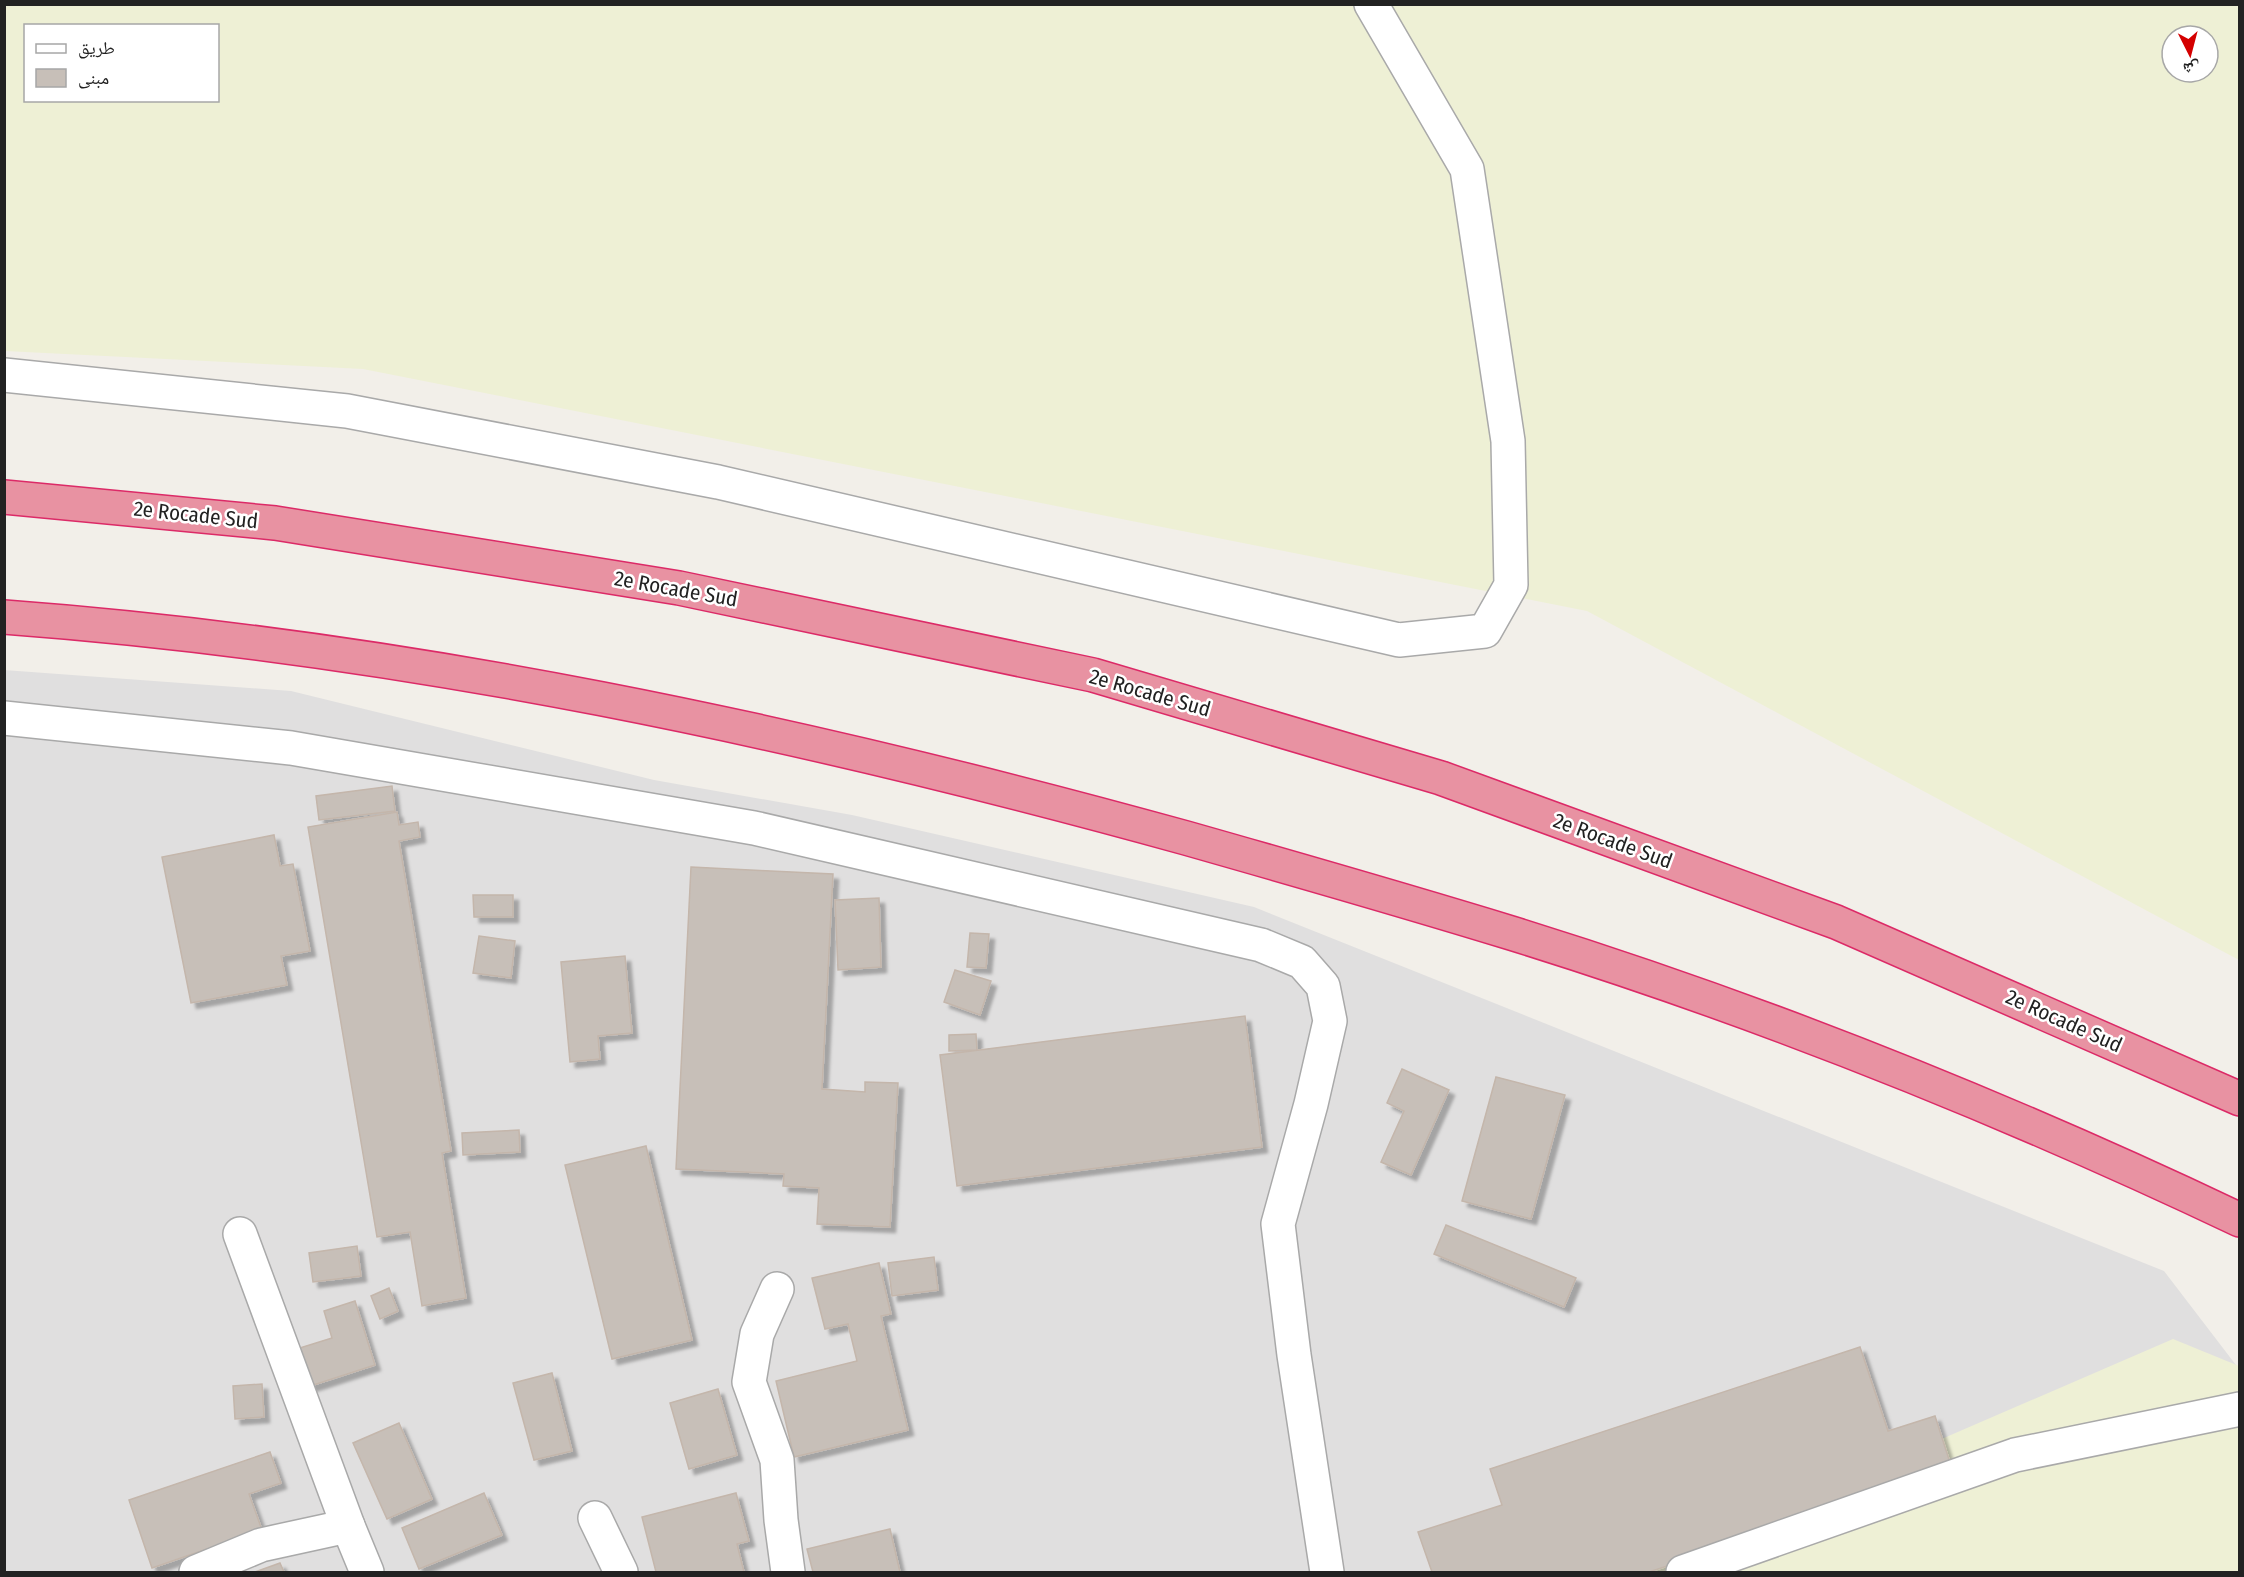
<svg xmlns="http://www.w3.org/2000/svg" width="2244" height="1577" viewBox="0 0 2244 1577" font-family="'Fira Sans Condensed','Noto Naskh Arabic',sans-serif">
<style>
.residential{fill:#e0dfdf}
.farmland{fill:#eef0d5;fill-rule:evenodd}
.building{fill:#c7bfb8;stroke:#c4b6ab;stroke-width:1.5;filter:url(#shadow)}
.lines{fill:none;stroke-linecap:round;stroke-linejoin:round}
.minor-casing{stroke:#a9a9a9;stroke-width:36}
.motorway-casing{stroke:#dc2a67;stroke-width:36}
.minor{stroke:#fff;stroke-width:33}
.motorway{stroke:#e892a2;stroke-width:33}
.labels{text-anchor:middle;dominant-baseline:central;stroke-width:5;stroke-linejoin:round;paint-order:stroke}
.street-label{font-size:21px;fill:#222;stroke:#fff}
</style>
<defs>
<filter id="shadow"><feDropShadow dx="5.5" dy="5.5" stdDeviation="1.5" flood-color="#0004"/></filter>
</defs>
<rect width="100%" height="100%" fill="#f2efe9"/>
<path class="residential" d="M 4,670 L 291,691 L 654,780 L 852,815 L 1254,907 L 2164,1271 L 2239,1369 L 1782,1572 L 5,1572 Z"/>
<g class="farmland">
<path d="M 5,5 L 2239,5 L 2239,960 L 1587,611 L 363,369 L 5,351 ZM 26,26 L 218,26 L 218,100 L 26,100 ZM 2172,36 L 2208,36 L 2208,72 L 2172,72 Z"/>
<path d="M 2173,1339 L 2239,1366 L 2239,1572 L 1634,1572 Z"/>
</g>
<g class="building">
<path d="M 392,786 L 395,811 L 319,820 L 316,796 Z"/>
<path d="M 397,812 L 399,825 L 418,822 L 420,837 L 399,841 L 451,1151 L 442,1153 L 466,1298 L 422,1306 L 410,1232 L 377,1237 L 308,827 Z"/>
<path d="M 274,835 L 280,866 L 293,864 L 310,951 L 281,956 L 287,985 L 191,1003 L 162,857 Z"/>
<path d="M 691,867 L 833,874 L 822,1089 L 865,1092 L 865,1082 L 898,1083 L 890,1227 L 817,1224 L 819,1188 L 783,1186 L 784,1174 L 676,1169 Z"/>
<path d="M 473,895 L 513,895 L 513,917 L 474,917 Z"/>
<path d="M 879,898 L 881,967 L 838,970 L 835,900 Z"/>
<path d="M 970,933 L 989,934 L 986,968 L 967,967 Z"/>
<path d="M 479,936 L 515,941 L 511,978 L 473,973 Z"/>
<path d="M 625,956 L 632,1033 L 598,1036 L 600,1059 L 570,1062 L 561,962 Z"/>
<path d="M 955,970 L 991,981 L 980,1015 L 944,1002 Z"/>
<path d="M 1245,1016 L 1262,1147 L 957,1186 L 940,1055 Z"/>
<path d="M 976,1034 L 977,1050 L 949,1051 L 949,1035 Z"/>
<path d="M 1402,1069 L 1449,1090 L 1411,1175 L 1381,1162 L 1404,1111 L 1387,1103 Z"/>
<path d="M 1496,1077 L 1565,1095 L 1531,1219 L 1462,1201 Z"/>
<path d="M 519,1130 L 520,1152 L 463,1155 L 462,1133 Z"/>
<path d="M 646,1146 L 692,1340 L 612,1359 L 565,1165 Z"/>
<path d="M 1446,1225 L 1576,1278 L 1564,1307 L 1434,1254 Z"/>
<path d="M 357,1246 L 361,1276 L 313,1282 L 309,1253 Z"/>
<path d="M 934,1257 L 938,1290 L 892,1296 L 888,1263 Z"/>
<path d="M 879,1263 L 891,1314 L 881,1316 L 908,1430 L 794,1457 L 776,1381 L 857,1361 L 848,1324 L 825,1329 L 812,1278 Z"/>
<path d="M 389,1288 L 398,1311 L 380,1319 L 371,1296 Z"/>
<path d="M 355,1301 L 375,1365 L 298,1390 L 287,1352 L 332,1338 L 324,1311 Z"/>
<path d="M 1860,1347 L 1888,1431 L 1935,1416 L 1953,1472 L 1649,1572 L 1432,1572 L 1418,1532 L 1502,1505 L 1490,1469 Z"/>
<path d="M 552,1373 L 572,1451 L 534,1460 L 513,1383 Z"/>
<path d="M 262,1384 L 264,1417 L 235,1419 L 233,1386 Z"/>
<path d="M 718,1389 L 737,1455 L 689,1469 L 670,1403 Z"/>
<path d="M 399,1423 L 432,1499 L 387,1519 L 353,1443 Z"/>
<path d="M 270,1452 L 281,1483 L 249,1494 L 262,1530 L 152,1568 L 129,1500 Z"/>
<path d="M 484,1493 L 502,1535 L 419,1569 L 402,1528 Z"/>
<path d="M 736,1493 L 749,1541 L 737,1544 L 744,1572 L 656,1572 L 642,1517 Z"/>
<path d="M 890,1529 L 900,1572 L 813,1572 L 807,1549 Z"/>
<path d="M 280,1563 L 284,1572 L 255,1572 Z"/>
</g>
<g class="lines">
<g class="minor-casing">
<g id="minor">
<path d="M 4,375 L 347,411 L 718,482 L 1399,640 L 1485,631 L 1511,585 L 1508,441 L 1467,169 L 1371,4"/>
<path d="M 4,718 L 291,748 L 754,828 L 1261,945 L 1302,962 L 1323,986 L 1330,1021 L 1311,1104 L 1278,1224 L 1294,1355 L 1327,1572"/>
<path d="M 240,1234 L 348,1526"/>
<path d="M 777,1289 L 757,1334 L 749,1382 L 777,1460 L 781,1520 L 788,1572"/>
<path d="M 595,1518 L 621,1572"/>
<path d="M 196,1572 L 261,1545 L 348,1526 L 367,1572"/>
<path d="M 1683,1572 L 2015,1455 L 2240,1409"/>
</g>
</g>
<g class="motorway-casing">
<g id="motorway">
<path d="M 4,497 L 275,523 L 679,588 L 1093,675 L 1441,778 L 1836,922 L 2240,1099"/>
<path d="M 4,617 C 406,647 799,731 1186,838 C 1295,869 1403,900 1511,933 C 1760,1010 2004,1108 2240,1220"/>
</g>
</g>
<use href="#minor" class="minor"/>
<use href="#motorway" class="motorway"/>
</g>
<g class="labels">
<g class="street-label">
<text transform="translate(196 515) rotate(6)">2e Rocade Sud</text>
<text transform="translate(676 589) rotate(10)">2e Rocade Sud</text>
<text transform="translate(1150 693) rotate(16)">2e Rocade Sud</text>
<text transform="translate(1613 841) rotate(20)">2e Rocade Sud</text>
<text transform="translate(2064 1021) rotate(24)">2e Rocade Sud</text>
</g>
</g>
<rect width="2244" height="1577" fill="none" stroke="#222222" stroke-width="12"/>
<rect x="24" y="24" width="195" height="78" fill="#ffffff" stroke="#a7a7a7" stroke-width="1.5"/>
<rect x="36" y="44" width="30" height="9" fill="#ffffff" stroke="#a7a7a7" stroke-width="1.5"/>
<text x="78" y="54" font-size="18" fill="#222222">طريق</text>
<rect x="36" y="69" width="30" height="18" fill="#c7bfb8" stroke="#a7a7a7" stroke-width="1.5"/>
<text x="78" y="84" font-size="18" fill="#222222">مبنى</text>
<g transform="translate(2190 54) rotate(174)"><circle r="28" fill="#ffffff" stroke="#a7a7a7" stroke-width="1.5"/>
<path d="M0-4.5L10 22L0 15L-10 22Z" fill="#d40000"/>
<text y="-9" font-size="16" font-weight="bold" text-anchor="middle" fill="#222222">ش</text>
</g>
</svg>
